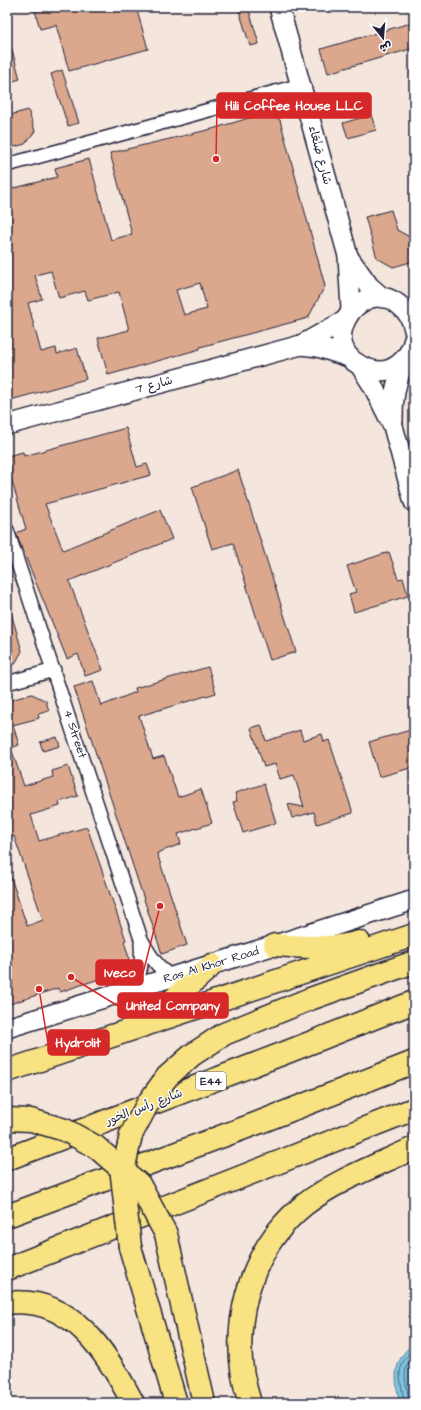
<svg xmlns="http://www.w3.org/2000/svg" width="421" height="1410" viewBox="0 0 421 1410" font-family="'Architects Daughter','Playpen Sans Arabic',sans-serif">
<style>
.water{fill:#7fc5e0;stroke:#5a849e}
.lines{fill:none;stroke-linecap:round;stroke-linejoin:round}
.shore{stroke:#47637d;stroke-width:1}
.building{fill:#dba88e;stroke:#22223b;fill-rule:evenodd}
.street-casing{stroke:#22223b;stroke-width:16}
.secondary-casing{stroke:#22223b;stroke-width:22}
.highway-casing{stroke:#22223b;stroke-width:25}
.street{stroke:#fff;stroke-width:13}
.secondary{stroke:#fff;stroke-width:19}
.highway{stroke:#f8e281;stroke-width:22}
.highway-bridge-casing{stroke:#22223b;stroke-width:25;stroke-linecap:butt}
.highway-bridge{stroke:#f8e281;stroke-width:22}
.labels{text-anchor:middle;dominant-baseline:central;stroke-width:3;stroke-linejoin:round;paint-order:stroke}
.shield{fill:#fff;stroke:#646476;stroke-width:1}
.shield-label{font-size:11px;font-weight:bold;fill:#22223b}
.street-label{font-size:12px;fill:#22223b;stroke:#fff}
.leader{fill:none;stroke:#d62828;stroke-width:1.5}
.callout-dot{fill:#d62828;stroke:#fff;stroke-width:1.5}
.callout{fill:#d62828;stroke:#d62828;stroke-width:1.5}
.callout-label{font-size:13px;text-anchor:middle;font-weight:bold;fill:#fff}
</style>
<rect width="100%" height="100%" fill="#f4e5dd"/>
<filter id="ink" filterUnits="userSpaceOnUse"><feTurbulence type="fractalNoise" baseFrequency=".025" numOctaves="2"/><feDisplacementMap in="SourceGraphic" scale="8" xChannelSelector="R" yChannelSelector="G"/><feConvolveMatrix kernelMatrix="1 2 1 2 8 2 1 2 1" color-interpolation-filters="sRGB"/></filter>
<g filter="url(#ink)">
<path class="water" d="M 414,1343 L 414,1403 L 400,1403 C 394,1378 392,1361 414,1343 Z"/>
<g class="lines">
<g class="shore">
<path d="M 404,1403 C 401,1376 393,1370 414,1348"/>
<path d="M 409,1403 C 408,1384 398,1372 414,1355"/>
</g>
</g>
<g class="building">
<path d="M 34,7 L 136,7 L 148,49 L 69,71 L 56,25 L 40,29 Z"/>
<path d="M 238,7 L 248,7 L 259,44 L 250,46 Z"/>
<path d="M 414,22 L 414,48 L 328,73 L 321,49 Z"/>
<path d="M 7,43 L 10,43 L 20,79 L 7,83 Z"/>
<path d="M 62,70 L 79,123 L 68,126 L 51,74 Z"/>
<path d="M 28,110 L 35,131 L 25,144 L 7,149 L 7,116 Z"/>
<path d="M 266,113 L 280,120 L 325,286 L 308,318 L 200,347 L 200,349 L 108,375 L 98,338 L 129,330 L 119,292 L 88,300 L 85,291 L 59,298 L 51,271 L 35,275 L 42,299 L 28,303 L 41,352 L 56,348 L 57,354 L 77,348 L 86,379 L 7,401 L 7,190 L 57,177 L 55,168 L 89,159 L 111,240 L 132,234 L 110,153 L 212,129 ZM 200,283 L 207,309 L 184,315 L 176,290 Z"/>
<path d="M 371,115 L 376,130 L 348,138 L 343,123 Z"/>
<path d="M 391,210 L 397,230 L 408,236 L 414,234 L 414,261 L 393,267 L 377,258 L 365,217 Z"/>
<path d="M 126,428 L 137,467 L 147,464 L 151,475 L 45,504 L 63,550 L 160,510 L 172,539 L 69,581 L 103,670 L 85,676 L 78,654 L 67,659 L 19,541 L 16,533 L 26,529 L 7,464 L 7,456 L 23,452 L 24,456 Z"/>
<path d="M 238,470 L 296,652 L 270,660 L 233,543 L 212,549 L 192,487 Z"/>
<path d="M 389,552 L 398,579 L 403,578 L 408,596 L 354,612 L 349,594 L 356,592 L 347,566 Z"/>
<path d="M 7,609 L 10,609 L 22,651 L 15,664 L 7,667 Z"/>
<path d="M 208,667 L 216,693 L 139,716 L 153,759 L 164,756 L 178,797 L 201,789 L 212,823 L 178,834 L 181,844 L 157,853 L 187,945 L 162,954 L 74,687 L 93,681 L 101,706 L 136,692 L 135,688 Z"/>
<path d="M 32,694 L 46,701 L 49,711 L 38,714 L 39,718 L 13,725 L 19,745 L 11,748 L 24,786 L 53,777 L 52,771 L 68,766 L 78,796 L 59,802 L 60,806 L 31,815 L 39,841 L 87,827 L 126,940 L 124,941 L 129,958 L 123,971 L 60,992 L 58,988 L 7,1005 L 7,873 L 9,872 L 27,926 L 43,920 L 14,836 L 7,838 L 7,701 Z"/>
<path d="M 261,725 L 266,741 L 300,730 L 303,740 L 322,734 L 324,742 L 329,740 L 353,813 L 317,824 L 314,812 L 292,818 L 288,804 L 304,807 L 294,775 L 280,779 L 275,764 L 264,767 L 251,728 Z"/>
<path d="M 414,729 L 414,767 L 379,777 L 369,742 Z"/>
<path d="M 57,737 L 60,746 L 43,751 L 40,742 Z"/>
<path d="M 264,784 L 276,823 L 243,833 L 233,802 L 237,801 L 235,793 Z"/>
</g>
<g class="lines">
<g class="street-casing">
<g id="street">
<path d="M 7,165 L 301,85"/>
<path d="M 7,530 L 141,939 C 149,954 157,967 171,977"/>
<path d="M 7,683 L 54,670"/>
<path d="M 133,988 C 142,972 142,960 141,943"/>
</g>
</g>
<g class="secondary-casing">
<g id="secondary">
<path d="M 279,7 L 348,256 L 351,310"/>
<path d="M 349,258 L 369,286 L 383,298"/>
<path d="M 414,330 C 412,318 407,311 398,304 C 359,274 310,350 369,369 C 391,377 410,359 414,339"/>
<path d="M 301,345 L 318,347 L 349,357"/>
<path d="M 361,367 L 373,386 L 393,426 L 414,502"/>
<path d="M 393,421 C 392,398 396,380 405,359"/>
<path d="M 7,425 L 301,345 L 344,321"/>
<path d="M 7,1028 L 275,945 L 414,900"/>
</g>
</g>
<g class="highway-casing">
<g id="highway">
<path d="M 275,945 C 304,947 331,950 359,942"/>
<path d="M 147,1013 L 165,1007 L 212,965"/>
<path d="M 7,1071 L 414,935"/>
<path d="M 7,1159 L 287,1052 L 414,1002"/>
<path d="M 7,1216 L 255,1124 L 414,1062"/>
<path d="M 130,1247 L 176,1403"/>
<path d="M 7,1269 L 414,1109"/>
<path d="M 7,1303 C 72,1295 107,1353 133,1403"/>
<path d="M 250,1403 C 227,1334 246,1252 304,1205 C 336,1180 378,1165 414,1148"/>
</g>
</g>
<use href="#street" class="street"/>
<use href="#secondary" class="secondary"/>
<use href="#highway" class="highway"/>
<g class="highway-bridge-casing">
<g id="highway-bridge">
<path d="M 7,1119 L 31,1120 L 65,1130 L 96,1147 L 139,1184 L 166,1234 L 204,1403"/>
<path d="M 130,1247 L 122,1176 L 131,1135 L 148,1103 L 167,1077 L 192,1055 L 224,1034 L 310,999 L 414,962"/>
</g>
</g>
<use href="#highway-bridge" class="highway-bridge"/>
</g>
</g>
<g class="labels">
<rect class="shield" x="196" y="1072" width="30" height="18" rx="3"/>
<g class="shield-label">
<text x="211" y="1081">E44</text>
</g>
<g class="street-label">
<text transform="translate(320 155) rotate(75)">شارع صَنْعَاء</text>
<text transform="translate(154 385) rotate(-15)">شارع 7</text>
<text transform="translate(75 734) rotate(72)">4 Street</text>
<text transform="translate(211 965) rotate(-17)">Ras Al Khor Road</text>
<text transform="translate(144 1107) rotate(-21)">شارع رأس الخور</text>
</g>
</g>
<path class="leader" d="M216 159L217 105M160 906L143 973M71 977L118 1006M39 989L48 1043"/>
<g class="callout-dot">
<circle cx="216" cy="159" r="4"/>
<circle cx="160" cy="906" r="4"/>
<circle cx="71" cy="977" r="4"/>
<circle cx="39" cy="989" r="4"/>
</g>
<g class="callout">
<rect x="217" y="93" width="154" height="25" rx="4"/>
<rect x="96" y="960" width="47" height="25" rx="4"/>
<rect x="118" y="993" width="110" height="25" rx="4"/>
<rect x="48" y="1030" width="61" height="25" rx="4"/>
</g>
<g class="callout-label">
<text x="294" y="110">Hili Coffee House LLC</text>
<text x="120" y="977">Iveco</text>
<text x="173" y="1010">United Company</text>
<text x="78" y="1047">Hydrolit</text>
</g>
<rect width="421" height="1410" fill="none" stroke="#fff" stroke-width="24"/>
<rect x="12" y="12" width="397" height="1386" fill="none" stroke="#22223b" stroke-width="1.5" filter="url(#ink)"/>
<g transform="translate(383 38) rotate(163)" stroke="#ffffff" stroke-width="3" paint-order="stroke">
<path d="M0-3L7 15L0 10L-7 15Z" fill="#22223b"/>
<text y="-6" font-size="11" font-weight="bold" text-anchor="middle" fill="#22223b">ش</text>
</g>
</svg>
